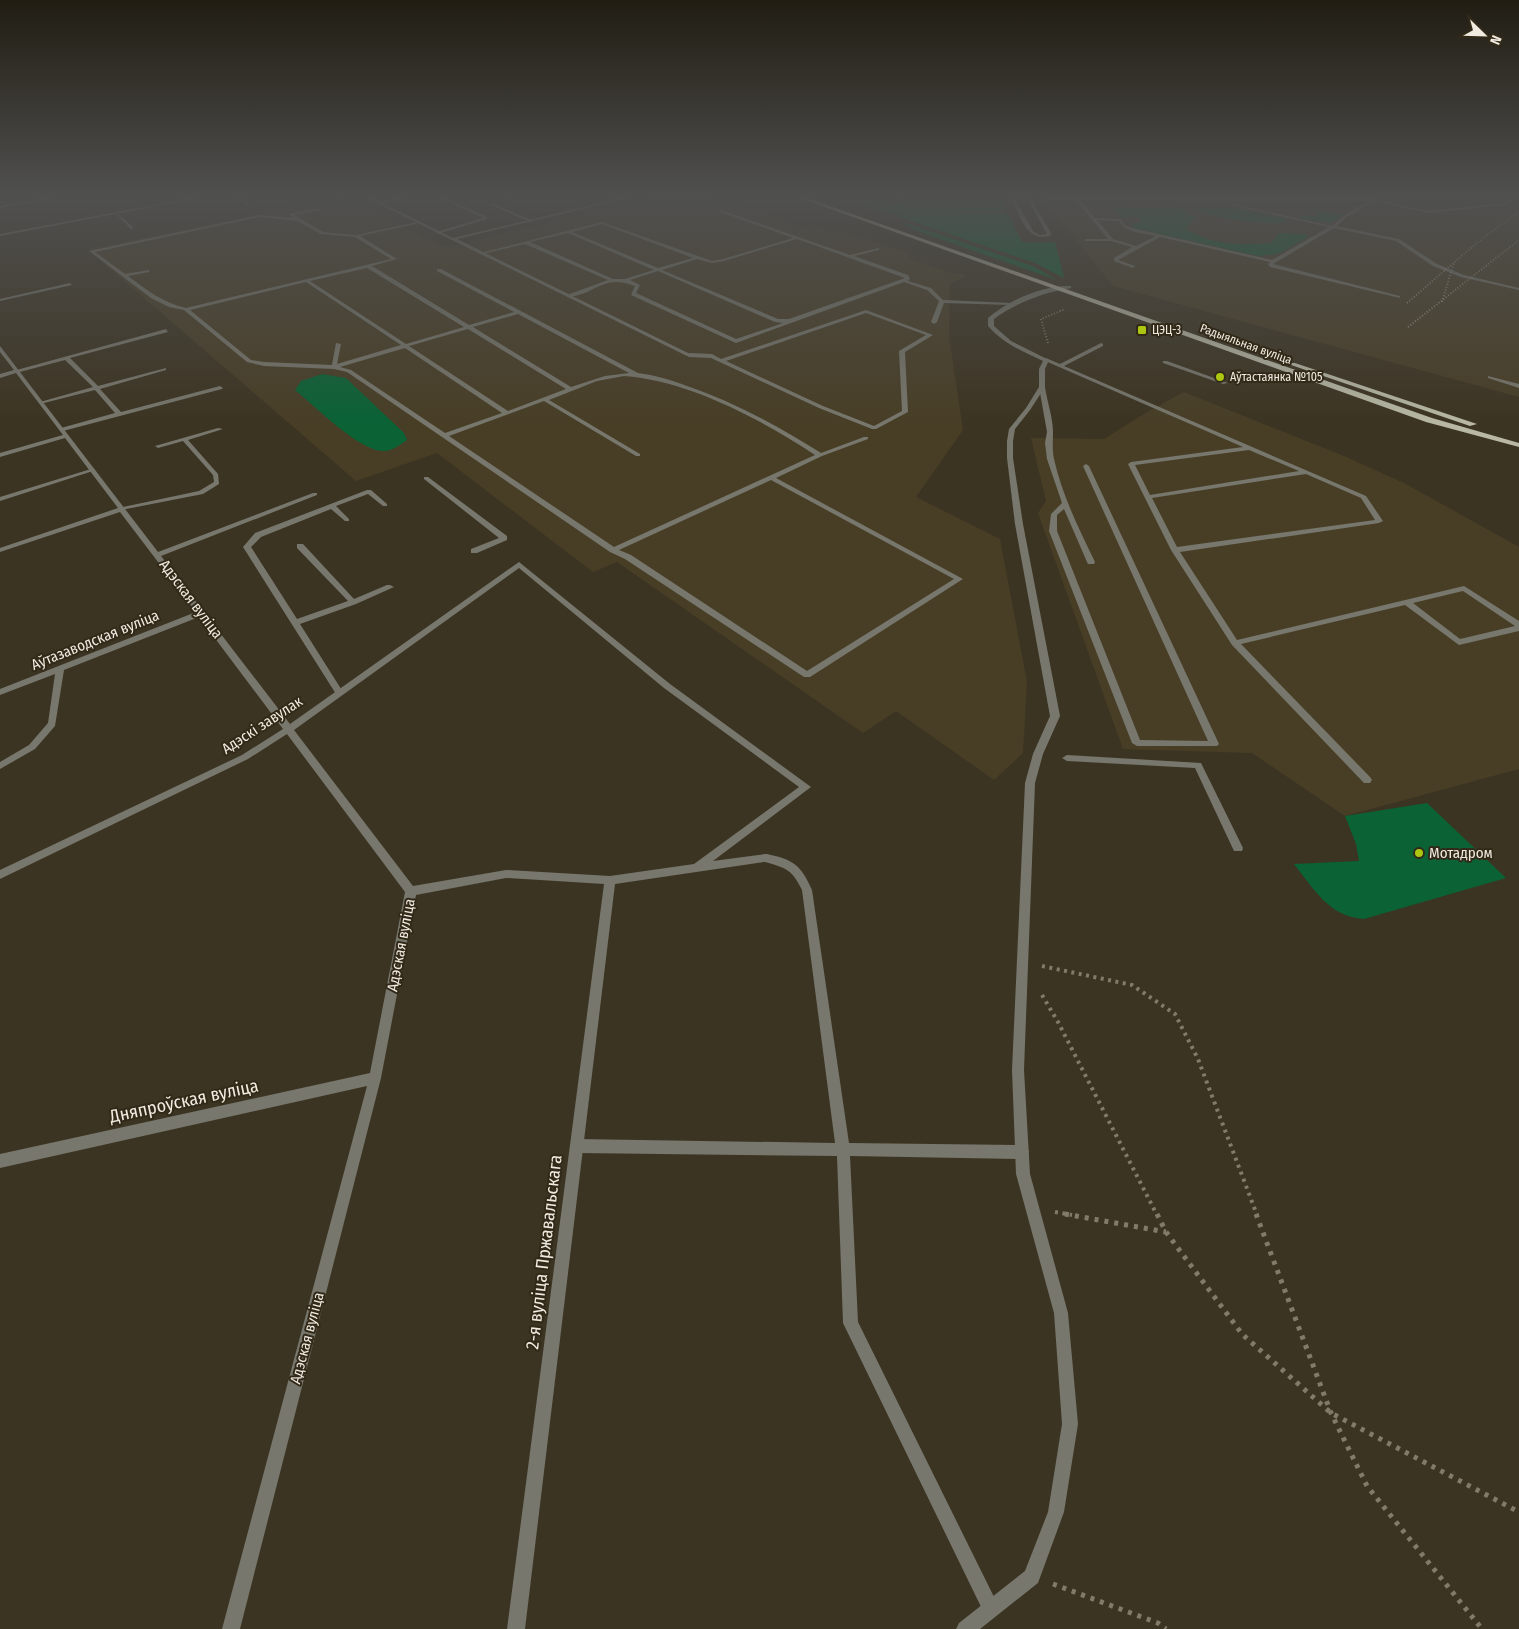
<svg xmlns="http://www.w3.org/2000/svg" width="1519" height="1629" viewBox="0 0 1519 1629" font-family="'Fira Sans Condensed',sans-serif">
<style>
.built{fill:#483e26}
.green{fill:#0a6235}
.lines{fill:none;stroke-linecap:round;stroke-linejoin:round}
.path-far3{stroke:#827b6c;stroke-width:1;stroke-dasharray:1 2;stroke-linecap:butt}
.path-far2{stroke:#827b6c;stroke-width:2;stroke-dasharray:1 2;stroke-linecap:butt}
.path-far1{stroke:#827b6c;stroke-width:4;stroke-dasharray:3 4.5;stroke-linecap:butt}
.path{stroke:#827b6c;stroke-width:5;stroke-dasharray:4 6;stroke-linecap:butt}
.lane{fill:#77776d;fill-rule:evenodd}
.street{fill:#77776d;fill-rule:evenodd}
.primary{fill:#b8b8a5;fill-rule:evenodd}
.rail{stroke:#999385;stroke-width:2;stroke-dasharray:1 2;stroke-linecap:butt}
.poi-dot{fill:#acc612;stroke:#322918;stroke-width:2}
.labels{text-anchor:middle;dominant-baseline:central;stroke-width:4;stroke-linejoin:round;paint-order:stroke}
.far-poi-label{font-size:12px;fill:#f0ebe0;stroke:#322918;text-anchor:start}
.far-street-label{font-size:12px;fill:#f0ebe0;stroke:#322918}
.street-label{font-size:15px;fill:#f0ebe0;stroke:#322918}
.poi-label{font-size:15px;fill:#f0ebe0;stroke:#322918;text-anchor:start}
.near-street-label{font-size:18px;fill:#f0ebe0;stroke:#322918}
</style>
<rect width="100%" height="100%" fill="#3c3422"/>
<g class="built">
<path d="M 658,197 L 701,197 L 740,206 L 803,227 L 811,225 L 832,232 L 840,230 L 909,253 L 909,259 L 954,274 L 965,274 L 965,277 L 950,283 L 949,336 L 963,430 L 916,497 L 1000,539 L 1027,682 L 1023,753 L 994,780 L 896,711 L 863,733 L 617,562 L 593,572 L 437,453 L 356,481 L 87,249 L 342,198 L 446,247 Z"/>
<path d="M 1041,197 L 1519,197 L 1519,397 L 1113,286 Z"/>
<path d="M 1184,392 L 1344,456 L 1406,484 L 1519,547 L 1519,769 L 1345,816 L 1252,753 L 1123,749 L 1038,513 L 1046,501 L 1031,438 L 1104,439 L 1147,412 Z"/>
</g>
<g class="green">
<path d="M 864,197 L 895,197 L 891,201 L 871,208 L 864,205 Z"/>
<path d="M 909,197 L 989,197 L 1002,200 L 1007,211 L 892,214 L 875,209 Z"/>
<path d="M 1106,208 L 1182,208 L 1195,218 L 1185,229 C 1215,245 1237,245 1271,243 L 1279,233 L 1304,234 L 1308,237 L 1278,254 L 1258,256 L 1134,228 L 1131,225 L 1133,223 L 1143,222 L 1137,217 L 1118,217 L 1119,212 Z"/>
<path d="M 1191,208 L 1236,208 L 1283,218 L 1288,222 C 1260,225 1218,219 1191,208 Z"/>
<path d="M 1306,208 L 1309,208 L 1343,215 L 1330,223 L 1298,218 L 1304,215 L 1314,217 L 1320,213 Z"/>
<path d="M 1008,213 L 1022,242 L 1055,242 L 1064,278 L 1035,263 L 893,215 Z"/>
<path d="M 906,223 L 1033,266 L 1057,280 L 920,232 L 903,224 Z"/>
<path d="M 322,374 L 346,378 L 404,433 L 407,440 C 400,445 391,452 382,451 C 357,449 316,407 295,390 L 301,381 Z"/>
<path d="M 1427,803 L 1506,878 L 1364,919 C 1329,917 1314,889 1294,864 L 1359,861 L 1356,844 L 1345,816 Z"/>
</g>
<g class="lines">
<g class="path-far3">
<path d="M 879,206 L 907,197"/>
<path d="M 901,214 L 1003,212"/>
<path d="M 1060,311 L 1065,309"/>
</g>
<path class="path-far2" d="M 1048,343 L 1041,319 L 1063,310"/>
<g class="path-far1">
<path d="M 1042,966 L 1132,985 L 1175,1014 L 1198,1059 L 1257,1215"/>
<path d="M 1042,995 L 1058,1022 L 1157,1215"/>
<path d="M 1055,1212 L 1072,1215"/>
</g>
<g class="path">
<path d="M 1065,1214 L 1166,1232"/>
<path d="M 1157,1214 L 1166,1232 L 1242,1334 L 1331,1413 L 1519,1512"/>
<path d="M 1256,1214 L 1331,1413 L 1367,1486 L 1482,1629"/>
<path d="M 1053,1584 L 1158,1623 L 1166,1629"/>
</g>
<g class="lane">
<path d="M 236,197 L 241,197 L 251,205 L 248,206 Z"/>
<path d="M 402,197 L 410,197 L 379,204 L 377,203 Z"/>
<path d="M 438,197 L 443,197 L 486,216 L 487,219 L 437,234 L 437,232 L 483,218 Z"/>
<path d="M 609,197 L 615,197 L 621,200 L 619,201 Z"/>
<path d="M 1010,197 L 1014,197 L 1033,231 L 1040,235 L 1047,234 L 1027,198 L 1016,197 L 1374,199 L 1428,211 L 1505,203 L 1512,197 L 1517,197 L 1506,205 L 1428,213 L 1375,201 L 1348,216 L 1336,226 L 1399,239 L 1437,264 L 1464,275 L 1519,288 L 1519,290 L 1461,277 L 1433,266 L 1396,241 L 1334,228 L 1273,264 L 1400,296 L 1400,298 L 1270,267 L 1268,264 L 1270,262 L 1160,237 L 1118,260 L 1135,266 L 1133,268 L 1114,261 L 1114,258 L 1132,247 L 1111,241 L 1084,241 L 1086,239 L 1108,239 L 1076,200 L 1031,198 L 1052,235 C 1027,245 1020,215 1010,197 ZM 1080,200 L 1370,201 L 1346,214 L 1332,226 L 1232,204 L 1233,206 L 1329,227 L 1272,260 L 1132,228 L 1125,225 L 1120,219 L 1095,218 ZM 1097,220 L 1119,221 C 1126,233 1143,233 1156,236 L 1136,246 L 1113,239 Z"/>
<path d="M 491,203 L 493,203 L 533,221 L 530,222 L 491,205 Z"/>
<path d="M 319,208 L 320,210 L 294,215 L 323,232 L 356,235 L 417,222 L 416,224 L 360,236 L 397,259 L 372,266 L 469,325 L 514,312 L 437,271 L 437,269 L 441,269 L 638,373 C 655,375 671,380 687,386 C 734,402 778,426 821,453 L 864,437 L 868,437 L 868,439 L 822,456 L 776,478 L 963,579 L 810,677 L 804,677 L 625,559 L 610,552 L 347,372 L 334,369 L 264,366 L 247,362 L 184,310 L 169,307 L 151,298 L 89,251 L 259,215 L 293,218 L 289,214 ZM 259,217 L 297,221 L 321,234 L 355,237 L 391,259 L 186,308 C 163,303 147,290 128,276 L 149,272 L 149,270 L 125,274 L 95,252 ZM 367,268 L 464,327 L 406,344 L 310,281 ZM 306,282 L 401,345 L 337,364 L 341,344 L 336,343 L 332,365 L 264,362 L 251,360 L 190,310 ZM 518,314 L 629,373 L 605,376 L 571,387 L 473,327 ZM 468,329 L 566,389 L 508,411 L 409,346 ZM 405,348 L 502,413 L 445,433 L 351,370 L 340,367 ZM 624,376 C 690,381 760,419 815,455 L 614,547 L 449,436 L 544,401 L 636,456 L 640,456 L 640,454 L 549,400 L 597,381 ZM 771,480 L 954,579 L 807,671 L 631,555 L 619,550 Z"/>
<path d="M 721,210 L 850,255 L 879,248 L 879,250 L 854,256 L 908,275 L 910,279 L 908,281 L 931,288 L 943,300 L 1011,303 L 1013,304 L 1011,305 L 944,303 L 937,322 L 934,324 L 931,322 L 939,301 L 927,290 L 904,282 L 736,343 L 631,295 L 635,286 C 603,273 594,296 567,297 L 567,295 L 608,280 L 525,244 L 482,254 L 480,253 L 602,222 L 712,261 L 723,259 L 793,238 L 720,212 ZM 602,224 L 693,258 L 658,268 L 572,232 ZM 568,233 L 654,270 L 625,279 L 613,279 L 530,242 ZM 797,239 L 905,278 L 789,319 L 778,319 L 662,270 L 697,259 L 712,263 L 724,261 ZM 658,271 L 775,322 L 783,323 L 736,339 L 636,293 L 640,285 L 630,280 Z"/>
<path d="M 115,213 L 117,213 L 133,227 L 133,229 L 131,229 Z"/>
<path d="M 70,283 L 72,285 L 0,301 L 0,299 Z"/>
<path d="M 866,310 L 933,335 L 905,352 L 908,412 L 876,429 L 872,429 L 819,408 L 711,358 L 689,357 L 686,355 L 689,353 L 712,354 L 721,359 ZM 866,313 L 926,335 L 899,351 L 902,411 L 874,426 L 823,406 L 726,361 Z"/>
<path d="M 166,329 L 168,332 L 70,358 L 98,386 L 166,368 L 166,370 L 100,389 L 121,412 L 220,386 L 223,388 L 222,389 L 63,431 L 61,430 L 61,428 L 115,413 L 95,390 L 40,404 L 40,402 L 93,387 L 65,360 L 16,373 L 13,371 Z"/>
<path d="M 1101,343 L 1103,344 L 1103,346 L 1064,366 L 1366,496 L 1383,521 L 1379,523 L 1180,552 L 1237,640 L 1464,586 L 1519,621 L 1519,631 L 1459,645 L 1405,605 L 1241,644 L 1370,777 L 1372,780 L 1370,783 L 1364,783 L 1232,645 L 1171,550 L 1128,464 L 1131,462 L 1243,447 L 1043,360 L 1046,358 L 1060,364 ZM 1249,450 L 1299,471 L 1150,495 L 1135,465 ZM 1306,474 L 1361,498 L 1375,520 L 1177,547 L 1152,498 ZM 1463,591 L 1515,626 L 1460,639 L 1413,603 Z"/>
<path d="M 1163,361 L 1167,361 L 1228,383 L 1223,384 L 1163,363 Z"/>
<path d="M 1488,376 L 1519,384 L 1519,388 L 1488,378 Z"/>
<path d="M 1042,385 L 1045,387 C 1047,401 1053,418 1053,432 C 1053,442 1052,449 1054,459 C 1062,495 1079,529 1095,562 L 1094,564 L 1088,564 L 1087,562 L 1064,509 L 1057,515 L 1057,531 L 1140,740 L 1208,741 L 1083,466 L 1086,464 L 1089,466 L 1219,744 L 1217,746 L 1137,746 L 1132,743 L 1049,531 L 1051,514 L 1062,503 L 1047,459 L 1045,443 L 1047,432 L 1039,387 Z"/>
<path d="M 218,428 L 223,429 L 188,440 L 218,474 L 219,484 L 203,494 L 121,510 L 120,509 L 123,507 L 199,491 L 214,482 L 213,475 L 183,441 L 158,448 L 155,446 Z"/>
<path d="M 91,469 L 96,470 L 0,501 L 0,497 Z"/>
<path d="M 424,477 L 428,477 L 507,536 L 507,540 L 477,553 L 471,553 L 471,549 L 499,538 L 424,479 Z"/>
<path d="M 367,490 L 371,490 L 387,504 L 387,506 L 383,506 L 368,494 L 336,506 L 349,519 L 349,521 L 345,521 L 331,509 L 261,537 L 251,547 L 297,619 L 348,601 L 297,548 L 297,544 L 303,544 L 354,599 L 387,585 L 390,585 L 394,587 L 356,604 L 300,624 L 343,692 L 339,695 L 336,694 L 243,547 L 255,533 Z"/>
<path d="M 1067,755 L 1201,763 L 1243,848 L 1242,851 L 1234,851 L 1195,768 L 1067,761 L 1062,758 Z"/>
<path d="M 766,854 C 793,859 801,865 812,890 L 849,1143 L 1022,1145 L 1027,1147 L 1029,1152 L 1027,1157 L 1022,1159 L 850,1156 L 858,1322 L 997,1603 L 1000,1609 L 997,1615 L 991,1618 L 985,1615 L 843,1323 L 837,1156 L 577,1153 L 572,1151 L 570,1146 L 572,1141 L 577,1139 L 835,1143 L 802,890 C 791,867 784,868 762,861 L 761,858 L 762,855 Z"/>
</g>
<g class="street">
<path d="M 52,197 L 62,197 L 0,208 L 0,206 Z"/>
<path d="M 196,197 L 205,197 L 0,236 L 0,234 Z"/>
<path d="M 365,197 L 370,197 L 453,238 L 626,197 L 633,197 L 457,239 L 692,355 L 687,356 Z"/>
<path d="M 1071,286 L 1071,288 C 1042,293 1018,302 994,319 L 994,326 L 1011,341 L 1049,360 L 1045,369 L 1045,387 L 1030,410 L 1015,429 L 1013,441 L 1013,458 L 1023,524 L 1060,716 L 1043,754 L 1035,783 L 1024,1070 L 1030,1174 L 1068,1313 L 1078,1424 L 1064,1512 L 1038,1583 L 980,1629 L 956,1629 L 959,1623 L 1025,1571 L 1048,1512 L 1062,1424 L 1054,1313 L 1016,1174 L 1012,1070 L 1025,783 L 1033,754 L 1050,716 L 1015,524 L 1007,458 L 1007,441 L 1009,429 L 1026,408 L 1039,387 L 1039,369 L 1043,361 C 1023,352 1003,343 988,326 L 988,318 C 1009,300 1043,285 1071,286 Z"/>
<path d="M 0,346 L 158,552 L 313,493 L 317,493 L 317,495 L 161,556 L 290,724 L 519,562 L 670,684 L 811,787 L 713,861 L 766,854 L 770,855 L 771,858 L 770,861 L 615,884 L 525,1629 L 507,1629 L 604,884 L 506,878 L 416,895 L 381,1078 L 240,1629 L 222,1629 L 367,1086 L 0,1168 L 0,1154 L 370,1073 L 405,892 L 287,734 L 248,759 L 0,879 L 0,870 L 242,755 L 283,729 L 199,617 L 64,670 L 55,726 L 35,749 L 0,769 L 0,762 L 29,745 L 48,723 L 55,674 L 0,695 L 0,689 L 196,612 L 120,512 L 0,552 L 0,548 L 118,508 L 65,438 L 0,457 L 0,453 L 63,435 L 16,373 L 0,378 L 0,374 L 14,370 L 0,352 ZM 519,568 L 664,688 L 799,787 L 694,864 L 610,876 L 506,870 L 413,886 L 294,730 Z"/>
</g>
<g class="primary">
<path d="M 797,197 L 804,197 L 1432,418 L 1519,443 L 1519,447 L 1426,422 Z"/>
<path d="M 1291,363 L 1295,363 L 1477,424 L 1470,426 L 1291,365 Z"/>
</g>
<g class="rail">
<path d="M 1442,302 L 1454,262"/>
<path d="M 1407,303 L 1479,241 L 1519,212"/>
<path d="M 1408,327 L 1519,240"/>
</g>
</g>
<linearGradient id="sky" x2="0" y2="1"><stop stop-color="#211d13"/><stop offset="0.46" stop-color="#50504f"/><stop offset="1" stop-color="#50504f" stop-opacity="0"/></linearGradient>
<rect width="1519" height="425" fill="url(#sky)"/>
<g class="poi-dot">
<rect x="1137" y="325" width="10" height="10" rx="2.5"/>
<circle cx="1220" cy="377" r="5"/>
<circle cx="1419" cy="853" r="5"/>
</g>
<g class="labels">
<g class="far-poi-label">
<text x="1152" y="330">ЦЭЦ-3</text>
<text x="1230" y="377">Аўтастаянка №105</text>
</g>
<g class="far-street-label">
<text transform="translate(1246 344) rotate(20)">Радыяльная вуліца</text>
</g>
<g class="street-label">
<text transform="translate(191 599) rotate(53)">Адэская вуліца</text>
<text transform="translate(95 640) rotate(-22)">Аўтазаводская вуліца</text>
<text transform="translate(262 725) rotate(-33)">Адэскі завулак</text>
<text transform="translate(401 945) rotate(-79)">Адэская вуліца</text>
<text transform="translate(307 1338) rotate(-75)">Адэская вуліца</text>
</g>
<g class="poi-label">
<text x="1429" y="853">Мотадром</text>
</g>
<g class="near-street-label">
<text transform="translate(184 1101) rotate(-12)">Дняпроўская вуліца</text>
<text transform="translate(544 1252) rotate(-83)">2-я вуліца Пржавальскага</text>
</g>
</g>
<g transform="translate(1484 35) rotate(113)" stroke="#322918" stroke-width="4" paint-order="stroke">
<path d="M0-4L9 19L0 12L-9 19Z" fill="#f0ebe0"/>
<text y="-8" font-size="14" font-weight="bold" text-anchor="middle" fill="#f0ebe0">N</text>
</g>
</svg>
